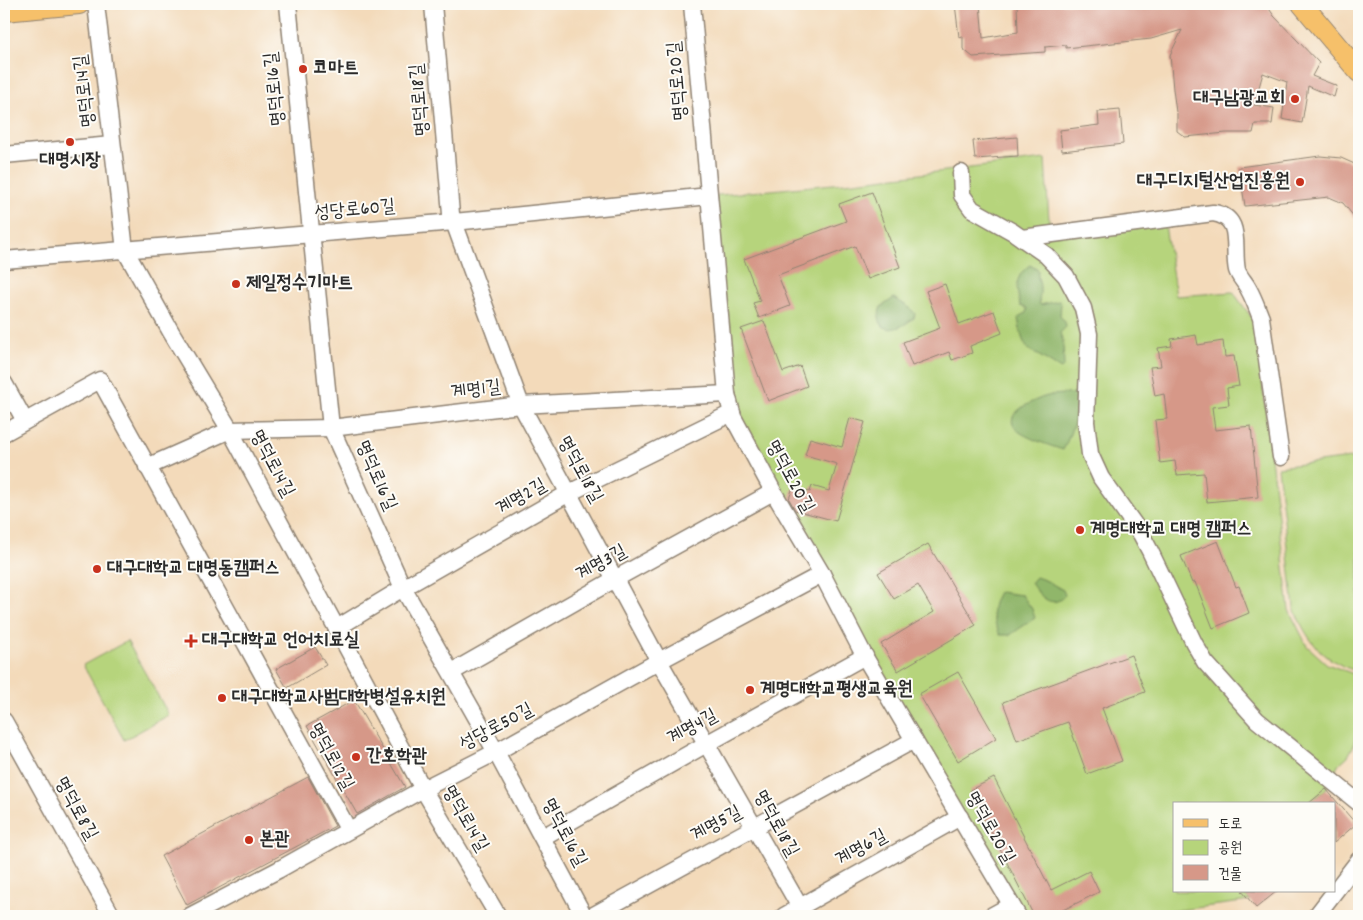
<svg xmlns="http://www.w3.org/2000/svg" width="1363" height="920" viewBox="0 0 1363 920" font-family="Dekko,'Poor Story',sans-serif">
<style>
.green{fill:#b6d47b;stroke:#708053}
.forest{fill:#90b66b;stroke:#5e704b}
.building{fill:#d69888}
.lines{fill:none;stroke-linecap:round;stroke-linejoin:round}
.minor-casing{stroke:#8f8272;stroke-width:19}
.major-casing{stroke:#8f8272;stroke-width:22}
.minor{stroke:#fff;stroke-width:16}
.major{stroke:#f6c06b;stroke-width:20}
.poi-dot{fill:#c8321e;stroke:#fdfcf7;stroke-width:2}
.labels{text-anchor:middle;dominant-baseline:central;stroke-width:4;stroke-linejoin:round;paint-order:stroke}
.poi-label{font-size:19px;font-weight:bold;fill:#2b2b2b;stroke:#fdfcf7;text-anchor:start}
.street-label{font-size:19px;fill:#2b2b2b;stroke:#fdfcf7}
</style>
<rect width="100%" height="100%" fill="#fdfcf7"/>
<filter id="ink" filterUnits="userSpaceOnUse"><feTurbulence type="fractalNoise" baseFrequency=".02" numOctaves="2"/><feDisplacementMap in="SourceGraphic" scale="10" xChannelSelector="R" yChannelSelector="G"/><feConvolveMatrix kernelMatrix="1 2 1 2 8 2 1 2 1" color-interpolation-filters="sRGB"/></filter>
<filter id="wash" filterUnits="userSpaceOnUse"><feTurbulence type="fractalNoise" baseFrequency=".0096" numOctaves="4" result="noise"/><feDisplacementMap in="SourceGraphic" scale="20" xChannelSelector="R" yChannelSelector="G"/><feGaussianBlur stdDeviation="1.12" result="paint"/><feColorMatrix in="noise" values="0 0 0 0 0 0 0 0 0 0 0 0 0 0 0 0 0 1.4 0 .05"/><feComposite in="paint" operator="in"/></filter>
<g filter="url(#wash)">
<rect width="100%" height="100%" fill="#f3daba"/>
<g class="green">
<path d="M 1045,159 L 1050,235 L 1164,219 L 1176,296 L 1233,292 L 1255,322 L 1289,610 L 1307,646 L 1327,664 L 1359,676 L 1359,718 L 1353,747 L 1348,756 L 1339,764 L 1326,789 L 1308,804 L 1174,804 L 1174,891 L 1242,891 L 1250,901 L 1134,916 L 1018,916 L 732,413 L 709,196 L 854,182 Z"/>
<path d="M 1359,457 L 1359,671 C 1352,670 1347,668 1341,665 C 1316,653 1304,633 1294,608 L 1278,467 Z"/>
<path d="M 127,641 L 169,715 L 124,740 L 83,665 Z"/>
</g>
<g class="forest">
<path d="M 1030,265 L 1038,270 C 1037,279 1040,281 1040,288 C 1041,294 1038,299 1040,305 L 1059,301 L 1061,303 L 1060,316 L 1065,322 L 1066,327 L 1060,333 L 1063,341 L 1064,366 L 1061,369 L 1028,349 C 1021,340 1020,329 1018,318 L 1026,313 L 1027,308 L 1020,306 C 1017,288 1013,277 1030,265 Z"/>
<path d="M 894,298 L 910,308 L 915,314 L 914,318 C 908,322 902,327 895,328 C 881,332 876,318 881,307 Z"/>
<path d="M 1082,392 L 1082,409 C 1072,421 1071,436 1063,450 C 1051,446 1026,438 1017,430 C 1000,414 1033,401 1044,397 C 1056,393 1070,395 1082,392 Z"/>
<path d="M 1036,577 L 1047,581 L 1063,590 L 1065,595 C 1052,611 1039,595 1031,583 Z"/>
<path d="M 999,592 L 1022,595 L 1032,609 L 1035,618 L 1010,635 L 1000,635 C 992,616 989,611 999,592 Z"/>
</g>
<g id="blocks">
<g class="building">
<path d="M 955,4 L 980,4 L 983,38 L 1018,32 L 1017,4 L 1266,4 L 1274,16 L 1319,63 L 1312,76 L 1337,86 L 1334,97 L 1308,86 L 1302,123 L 1282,119 L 1287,82 L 1263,73 L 1254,105 L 1274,108 L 1272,124 L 1255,124 L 1253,133 L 1226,133 L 1185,137 L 1177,131 L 1177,113 L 1176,112 L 1173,89 L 1170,55 L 1182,30 L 1151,39 L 1066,48 L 1066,45 L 1045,47 L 1045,52 L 973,57 L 963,49 L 963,36 L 959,37 Z"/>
<path d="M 1120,110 L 1123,144 L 1062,151 L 1060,130 L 1099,125 L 1098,112 Z"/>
<path d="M 1017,137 L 1018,156 L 975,159 L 973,141 Z"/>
<path d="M 1320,156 L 1341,158 L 1359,166 L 1359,223 L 1343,203 L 1329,197 L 1245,206 L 1239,167 Z"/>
<path d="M 872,192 L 900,267 L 868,279 L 855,246 L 778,275 L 790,306 L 759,318 L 753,303 L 760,301 L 744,259 L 846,221 L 839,204 Z"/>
<path d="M 945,284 L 959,324 L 994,311 L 1002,333 L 970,346 L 972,353 L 952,360 L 949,352 L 912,366 L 903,342 L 940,328 L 926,291 Z"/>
<path d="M 764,321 L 783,372 L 800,366 L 807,386 L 768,401 L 741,329 Z"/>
<path d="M 1196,335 L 1198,345 L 1223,341 L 1225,357 L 1234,356 L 1239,386 L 1227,388 L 1229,405 L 1212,407 L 1215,430 L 1251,426 L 1258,497 L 1207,502 L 1204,473 L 1177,475 L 1175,461 L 1160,463 L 1155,420 L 1167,419 L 1164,394 L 1155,396 L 1150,367 L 1161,366 L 1158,348 L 1172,346 L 1171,339 Z"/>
<path d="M 850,418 L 865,422 L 836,521 L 795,510 L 789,499 L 793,487 L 810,492 L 812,486 L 829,491 L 837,464 L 805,455 L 810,438 L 842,447 Z"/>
<path d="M 1218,541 L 1236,587 L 1239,586 L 1249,613 L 1213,628 L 1195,582 L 1192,583 L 1181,556 Z"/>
<path d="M 928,544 L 976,625 L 898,671 L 881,644 L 934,612 L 918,585 L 894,599 L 878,573 Z"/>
<path d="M 315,647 L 326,665 L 287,688 L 276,669 Z"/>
<path d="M 1131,655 L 1145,692 L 1102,708 L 1122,761 L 1087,774 L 1068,722 L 1017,740 L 1003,702 Z"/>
<path d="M 958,672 L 996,738 L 958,761 L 919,694 Z"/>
<path d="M 354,700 L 405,787 L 357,814 L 307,726 Z"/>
<path d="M 308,777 L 335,826 L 187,905 L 161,856 Z"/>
<path d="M 994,778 L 1051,890 L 1089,871 L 1099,892 L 1051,916 L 1034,916 L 970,790 Z"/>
<path d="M 1326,789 L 1356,824 L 1334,843 L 1334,804 L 1308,804 Z"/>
<path d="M 1242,891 L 1277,891 L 1256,908 Z"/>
</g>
</g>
</g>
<g filter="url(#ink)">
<use href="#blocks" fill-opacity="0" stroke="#8f8272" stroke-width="1"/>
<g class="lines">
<g class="minor-casing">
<g id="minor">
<path d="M 96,4 L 125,250 L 171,332 L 230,430 L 423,789 L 498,916"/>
<path d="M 288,4 L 331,428 L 403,588 L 496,752 L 584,916"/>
<path d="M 433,4 L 451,214 L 521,405 L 659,661 L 805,916"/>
<path d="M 692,4 L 727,394 L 733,417 L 774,493 L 822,574 L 866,659 L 1018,916"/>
<path d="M 4,155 L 112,145"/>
<path d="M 961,173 L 962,195 L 972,209 L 1013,232 L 1046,255 L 1066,276 L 1083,308 L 1089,334 L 1086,422 L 1090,454 L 1101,478 L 1141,534 L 1150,551 L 1194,643 L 1205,662 L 1257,720 L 1359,803"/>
<path d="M 1022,238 L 1213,213 C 1244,217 1232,248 1237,270 C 1239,277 1246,283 1249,290 C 1254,299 1257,308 1261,318 L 1281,457"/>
<path d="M 4,260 L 454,222 L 709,196"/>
<path d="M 4,383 L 25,421"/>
<path d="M 4,433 L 100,380 L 348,829"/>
<path d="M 147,467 L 230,430 L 331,428 L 521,405 L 727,394"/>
<path d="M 337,628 L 403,588 L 569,493 L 732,413"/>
<path d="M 452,672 L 615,579 L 773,492"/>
<path d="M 4,721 L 112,916"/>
<path d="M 543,837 L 708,743 L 865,656"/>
<path d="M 190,916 L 278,870 L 423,789 L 496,752 L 659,661 L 822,574"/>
<path d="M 592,916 L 914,740"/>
<path d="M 784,916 L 960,817"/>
<path d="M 991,916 L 1011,905"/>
<path d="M 1316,916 L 1359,860"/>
</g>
</g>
<g class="major-casing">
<g id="major">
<path d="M 1302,4 L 1359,72"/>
<path d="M 4,11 L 79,4"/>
</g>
</g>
<use href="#minor" class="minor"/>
<use href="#major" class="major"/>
</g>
</g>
<g class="poi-dot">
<circle cx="303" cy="69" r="5"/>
<circle cx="1295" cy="99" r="5"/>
<circle cx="70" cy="142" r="5"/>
<circle cx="1300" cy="182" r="5"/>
<circle cx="236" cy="284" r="5"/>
<circle cx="1080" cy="530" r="5"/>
<circle cx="97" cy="569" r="5"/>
<path d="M188.5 633.5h5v5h5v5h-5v5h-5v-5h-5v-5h5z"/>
<circle cx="750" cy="690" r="5"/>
<circle cx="222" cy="698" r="5"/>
<circle cx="356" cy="757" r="5"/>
<circle cx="249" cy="840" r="5"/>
</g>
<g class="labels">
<g class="poi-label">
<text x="313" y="69">코마트</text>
<text x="1285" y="99" text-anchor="end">대구남광교회</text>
<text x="70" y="161" text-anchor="middle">대명시장</text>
<text x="1290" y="182" text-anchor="end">대구디지털산업진흥원</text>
<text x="246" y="284">제일정수기마트</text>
<text x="1090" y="530">계명대학교 대명 캠퍼스</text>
<text x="107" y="569">대구대학교 대명동캠퍼스</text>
<text x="202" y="641">대구대학교 언어치료실</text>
<text x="760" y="690">계명대학교평생교육원</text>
<text x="232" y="698">대구대학교사범대학병설유치원</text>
<text x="366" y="757">간호학관</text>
<text x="259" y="840">본관</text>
</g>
<g class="street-label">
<text transform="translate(679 81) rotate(-95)">명덕로20길</text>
<text transform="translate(276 89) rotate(-96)">명덕로16길</text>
<text transform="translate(86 91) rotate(-97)">명덕로14길</text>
<text transform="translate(421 100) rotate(-95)">명덕로18길</text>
<text transform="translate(355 211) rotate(-5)">성당로60길</text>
<text transform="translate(476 391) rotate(-7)">계명1길</text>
<text transform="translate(271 464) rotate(62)">명덕로14길</text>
<text transform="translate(579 470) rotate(61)">명덕로18길</text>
<text transform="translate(375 476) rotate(66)">명덕로16길</text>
<text transform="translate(789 477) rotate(61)">명덕로20길</text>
<text transform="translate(522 498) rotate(-30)">계명2길</text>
<text transform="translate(602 564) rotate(-29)">계명3길</text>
<text transform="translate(497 728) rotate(-28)">성당로50길</text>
<text transform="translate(693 728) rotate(-29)">계명4길</text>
<text transform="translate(330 757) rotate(61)">명덕로12길</text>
<text transform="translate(75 809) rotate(61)">명덕로8길</text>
<text transform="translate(464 819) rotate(60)">명덕로14길</text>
<text transform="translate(775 824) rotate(61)">명덕로18길</text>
<text transform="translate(717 825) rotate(-29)">계명5길</text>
<text transform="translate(989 828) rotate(60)">명덕로20길</text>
<text transform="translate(563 833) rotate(62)">명덕로16길</text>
<text transform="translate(862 849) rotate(-29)">계명6길</text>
</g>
</g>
<rect width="1363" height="920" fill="none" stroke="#fdfcf7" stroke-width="20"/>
<rect x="1173" y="802" width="162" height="90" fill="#fdfcf7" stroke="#a9a8a5"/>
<rect x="1183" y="819" width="25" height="8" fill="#f6c06b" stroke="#a9a8a5"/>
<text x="1218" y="828" font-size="15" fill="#2b2b2b">도로</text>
<rect x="1183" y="840" width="25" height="15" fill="#b6d47b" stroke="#a9a8a5"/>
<text x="1218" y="852" font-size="15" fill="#2b2b2b">공원</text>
<rect x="1183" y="865" width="25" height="15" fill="#d69888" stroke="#a9a8a5"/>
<text x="1218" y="878" font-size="15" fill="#2b2b2b">건물</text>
</svg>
